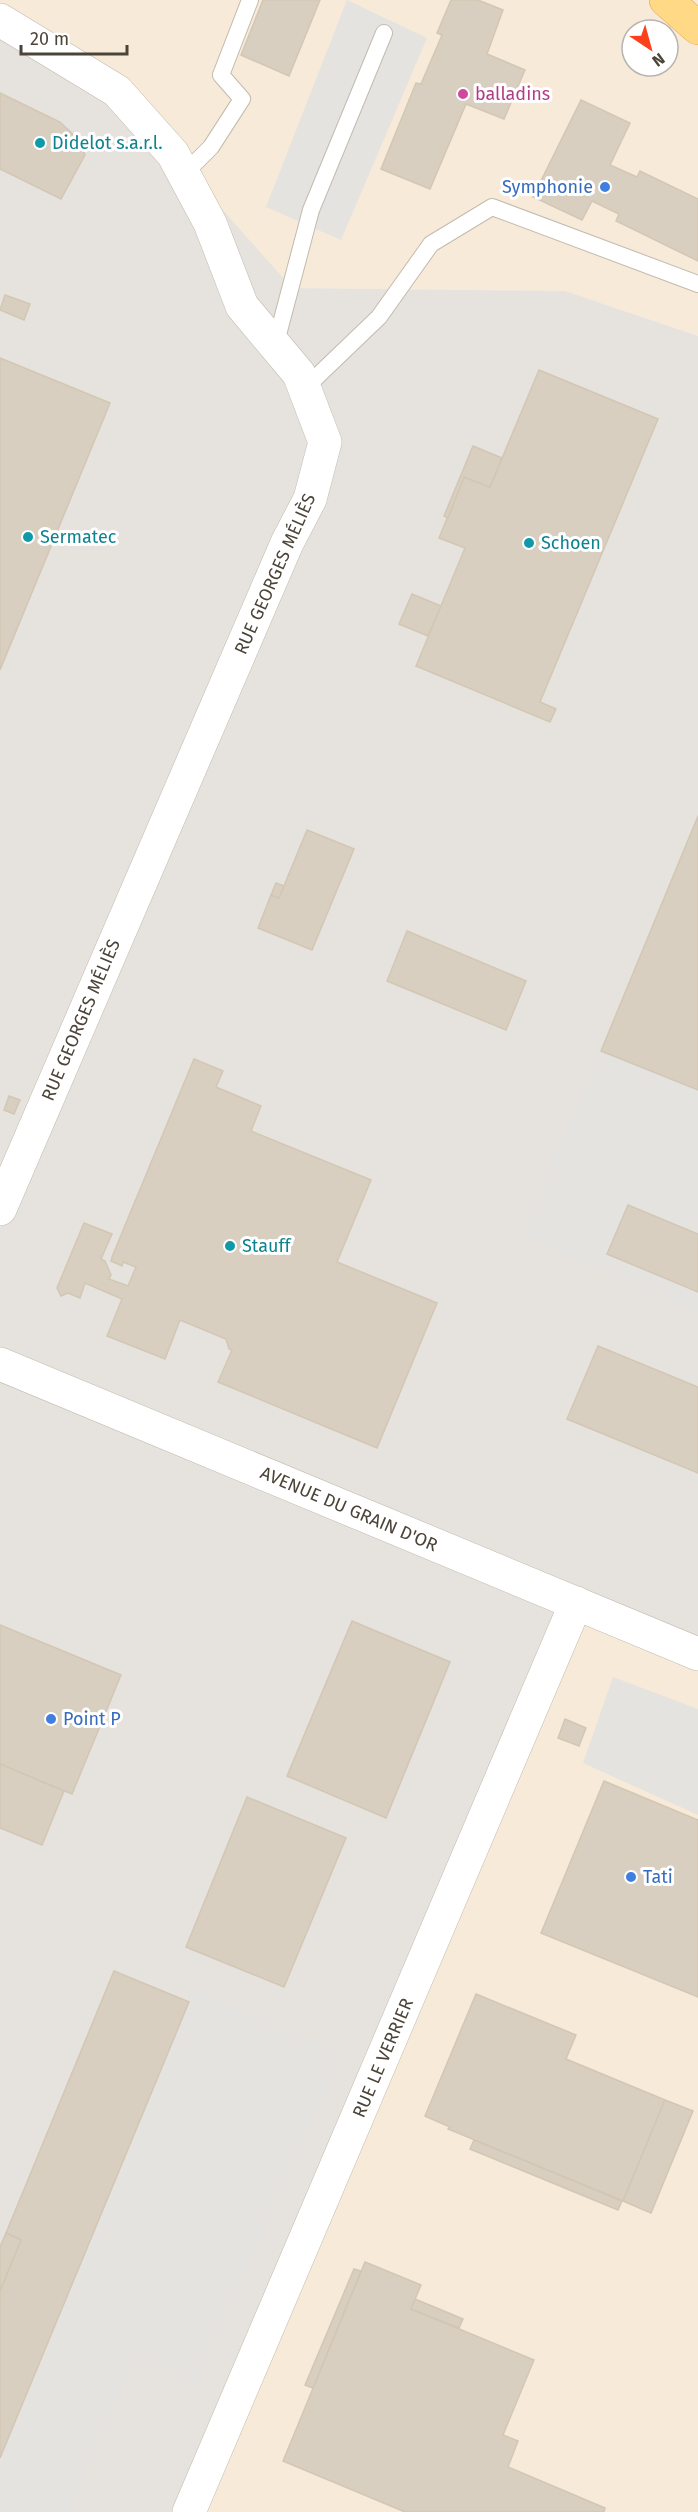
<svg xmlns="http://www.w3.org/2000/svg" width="698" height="2512" viewBox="0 0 698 2512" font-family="'Fira Sans',sans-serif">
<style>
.commercial{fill:#f7ead8;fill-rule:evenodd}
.industrial{fill:#e6e2dd}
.parking{fill:#e5e3e0}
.building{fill:#d8cfc1;stroke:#d3c7b4;stroke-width:1.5}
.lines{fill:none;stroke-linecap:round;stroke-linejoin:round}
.service-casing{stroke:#c2bbae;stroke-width:18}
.minor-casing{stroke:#c2bbae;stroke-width:34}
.trunk-casing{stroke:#e0a43c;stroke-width:34}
.service{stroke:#fff;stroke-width:16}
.minor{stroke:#fff;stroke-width:33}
.trunk{stroke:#ffd985;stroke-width:33}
.hotel-dot{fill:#d1479c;stroke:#fff;stroke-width:2}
.culture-dot{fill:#0f9aa8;stroke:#fff;stroke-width:2}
.shop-dot{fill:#3f7fe0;stroke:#fff;stroke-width:2}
.labels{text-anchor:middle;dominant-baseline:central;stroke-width:6;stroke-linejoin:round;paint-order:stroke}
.hotel-label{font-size:18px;fill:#b23c85;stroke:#fff;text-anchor:start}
.culture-label{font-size:18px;fill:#0d838f;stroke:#fff;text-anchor:start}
.shop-label{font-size:18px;fill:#366cbe;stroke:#fff;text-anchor:start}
.street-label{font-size:18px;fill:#4b4439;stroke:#fff}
</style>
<rect width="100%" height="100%" fill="#f6f3ec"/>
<g class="commercial">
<path d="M 0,0 L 698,0 L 698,336 L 565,291 L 292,288 L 0,20 ZM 632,30 L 668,30 L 668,66 L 632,66 Z"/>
<path d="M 576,1603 L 698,1654 L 698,2512 L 189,2512 Z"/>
</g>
<path class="industrial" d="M 0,20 L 117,91 L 292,288 L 565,291 L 698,336 L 698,1654 L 576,1604 L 189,2512 L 0,2512 Z"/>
<g class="parking">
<path d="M 347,0 L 427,38 L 341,240 L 266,207 Z"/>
<path d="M 601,1051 L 698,1090 L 698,1313 L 520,1234 Z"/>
<path d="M 613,1677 L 698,1709 L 698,1815 L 583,1763 Z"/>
<path d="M 198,1990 L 341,2055 L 194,2386 L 137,2356 L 67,2512 L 0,2512 L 0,2458 L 189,2002 Z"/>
</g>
<g class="building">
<path d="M 263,0 L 320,0 L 289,76 L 241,55 Z"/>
<path d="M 451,0 L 478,0 L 503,10 L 487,54 L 525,70 L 504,119 L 466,104 L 430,189 L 381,169 L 416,83 L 421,84 L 442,35 L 437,33 Z"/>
<path d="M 0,93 L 60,122 L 78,139 L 85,155 L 61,199 L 0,169 Z"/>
<path d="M 581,100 L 630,123 L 610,165 L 637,177 L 640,171 L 698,199 L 698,261 L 616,221 L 619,214 L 592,201 L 582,220 L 533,197 Z"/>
<path d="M 5,295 L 30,304 L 24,320 L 0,310 Z"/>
<path d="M 0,358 L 110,403 L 0,670 Z"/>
<path d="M 539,370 L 658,419 L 540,702 L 556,709 L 550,722 L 416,666 L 465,548 L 439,538 L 464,477 L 490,487 Z"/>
<path d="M 473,446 L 502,458 L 490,487 L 464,477 L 448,518 L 444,516 Z"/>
<path d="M 412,594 L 441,606 L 428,636 L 399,624 Z"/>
<path d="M 698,816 L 698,1090 L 601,1051 Z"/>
<path d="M 307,830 L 354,849 L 312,950 L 258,928 L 271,895 L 279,898 Z"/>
<path d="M 276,883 L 284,886 L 279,898 L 271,895 Z"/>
<path d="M 407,931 L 526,981 L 506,1030 L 387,981 Z"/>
<path d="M 194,1059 L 223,1071 L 216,1087 L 261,1106 L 251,1131 L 371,1180 L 337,1262 L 437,1303 L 377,1448 L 218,1382 L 232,1350 L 229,1349 L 226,1339 L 180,1320 L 165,1359 L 107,1336 L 122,1299 L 85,1283 L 80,1298 L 68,1293 L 61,1296 L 57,1288 L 84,1223 L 112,1234 L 101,1259 L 105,1261 L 111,1275 L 109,1279 L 128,1286 L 136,1267 L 123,1262 L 122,1266 L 111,1261 L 112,1257 Z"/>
<path d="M 9,1096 L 20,1100 L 14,1114 L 4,1110 Z"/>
<path d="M 628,1205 L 698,1234 L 698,1292 L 607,1254 Z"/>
<path d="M 598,1346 L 698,1387 L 698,1473 L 567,1419 Z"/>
<path d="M 352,1621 L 450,1662 L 386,1818 L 287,1776 Z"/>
<path d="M 0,1625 L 121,1675 L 72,1794 L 0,1764 Z"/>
<path d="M 565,1719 L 586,1728 L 579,1746 L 558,1738 Z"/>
<path d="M 0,1764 L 64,1791 L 42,1845 L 0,1828 Z"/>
<path d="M 604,1781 L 698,1820 L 698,1997 L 541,1933 Z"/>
<path d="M 247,1797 L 346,1838 L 284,1987 L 186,1947 Z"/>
<path d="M 114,1971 L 189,2002 L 0,2458 L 0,2291 L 21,2240 L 6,2233 Z"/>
<path d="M 476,1994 L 576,2035 L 566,2059 L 665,2100 L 623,2201 L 448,2129 L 450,2127 L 425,2116 Z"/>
<path d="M 665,2100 L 693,2111 L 651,2213 L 623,2201 Z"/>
<path d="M 474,2140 L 622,2201 L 618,2210 L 470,2149 Z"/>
<path d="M 6,2233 L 21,2240 L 0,2291 L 0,2247 Z"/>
<path d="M 365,2262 L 421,2285 L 411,2309 L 534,2360 L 503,2435 L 518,2441 L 508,2467 L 605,2508 L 604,2512 L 405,2512 L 283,2461 Z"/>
<path d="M 354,2269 L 361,2271 L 313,2388 L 305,2385 Z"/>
<path d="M 415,2299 L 463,2319 L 459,2328 L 411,2309 Z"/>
</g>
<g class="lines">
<g class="service-casing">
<g id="service">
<path d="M 184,174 L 211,147 L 242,99 L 221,75 L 250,0"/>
<path d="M 275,346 L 311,210 L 384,33"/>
<path d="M 304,389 L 379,317 L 431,244 L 492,207 L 698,284"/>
</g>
</g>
<g class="minor-casing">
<g id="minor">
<path d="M 0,20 L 117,91 L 173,154 L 210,223 L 242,306 L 299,374 L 325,442 L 310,499 L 287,543 L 0,1209"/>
<path d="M 0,1364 L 698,1654"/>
<path d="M 189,2512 L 576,1603"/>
</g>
</g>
<g class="trunk-casing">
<path id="trunk" d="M 666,0 L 698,28"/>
</g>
<use href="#service" class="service"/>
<use href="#minor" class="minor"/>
<use href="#trunk" class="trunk"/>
</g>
<circle class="hotel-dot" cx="463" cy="94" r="6"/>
<g class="culture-dot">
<circle cx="40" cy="143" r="6"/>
<circle cx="28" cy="537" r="6"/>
<circle cx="529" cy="543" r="6"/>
<circle cx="230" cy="1246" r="6"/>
</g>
<g class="shop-dot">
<circle cx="605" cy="187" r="6"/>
<circle cx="51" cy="1719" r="6"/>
<circle cx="631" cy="1877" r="6"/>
</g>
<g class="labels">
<g class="hotel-label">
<text x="475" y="94">balladins</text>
</g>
<g class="culture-label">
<text x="52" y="143">Didelot s.a.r.l.</text>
<text x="40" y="537">Sermatec</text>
<text x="541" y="543">Schoen</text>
<text x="242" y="1246">Stauff</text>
</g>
<g class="shop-label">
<text x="593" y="187" text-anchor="end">Symphonie</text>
<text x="63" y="1719">Point P</text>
<text x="643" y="1877">Tati</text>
</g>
<g class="street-label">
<text transform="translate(275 574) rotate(-66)">RUE GEORGES MÉLIÈS</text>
<text transform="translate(81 1020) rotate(-67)">RUE GEORGES MÉLIÈS</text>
<text transform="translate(349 1509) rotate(23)">AVENUE DU GRAIN D'OR</text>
<text transform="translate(383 2058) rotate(-67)">RUE LE VERRIER</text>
</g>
</g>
<g transform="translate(650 48) rotate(144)"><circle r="28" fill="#ffffff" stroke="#b7b4b0" stroke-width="1.5"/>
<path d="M0-4.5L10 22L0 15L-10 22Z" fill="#fc3f1d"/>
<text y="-9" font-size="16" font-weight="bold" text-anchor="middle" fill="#4b4439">N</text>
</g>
<path d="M21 45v9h106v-9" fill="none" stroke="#4b4439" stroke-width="3"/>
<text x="30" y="45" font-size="18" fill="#4b4439" stroke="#ffffff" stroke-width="4.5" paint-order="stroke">20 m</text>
</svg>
